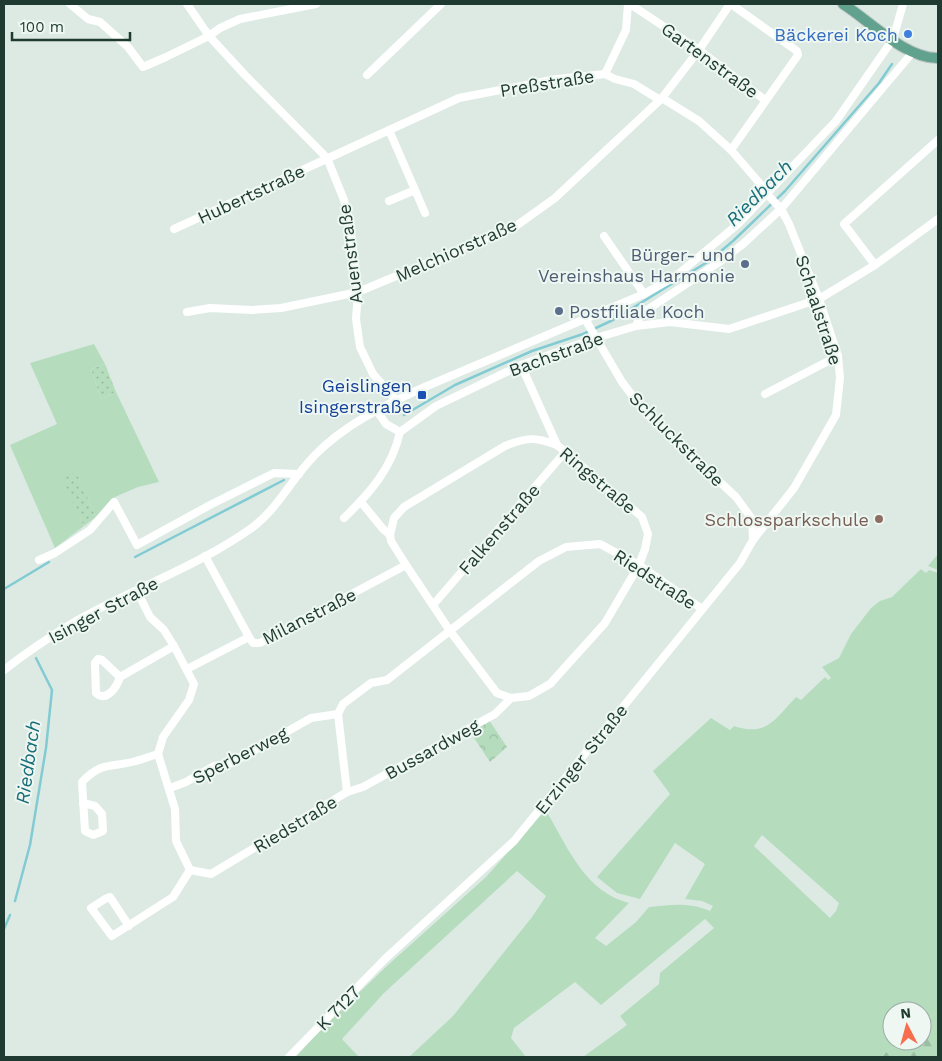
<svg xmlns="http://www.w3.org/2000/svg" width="942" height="1061" viewBox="0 0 942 1061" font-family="'Work Sans',sans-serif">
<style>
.grass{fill:#b5ddbd;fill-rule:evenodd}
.forest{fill:url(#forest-firs)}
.park{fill:url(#park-crowns)}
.garden{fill:url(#garden-dots)}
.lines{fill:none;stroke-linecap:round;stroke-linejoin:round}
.stream{stroke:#82cbd3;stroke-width:2.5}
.major-casing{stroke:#bcc4c1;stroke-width:12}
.minor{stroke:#fff;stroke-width:8}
.major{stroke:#60a28d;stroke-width:10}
.shop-dot{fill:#3f7fe0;stroke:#eef7f2;stroke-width:2}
.service-dot{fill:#5c6f8a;stroke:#eef7f2;stroke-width:2}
.transit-dot{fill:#1a4fb4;stroke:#eef7f2;stroke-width:2}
.education-dot{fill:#8d6e63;stroke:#eef7f2;stroke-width:2}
.labels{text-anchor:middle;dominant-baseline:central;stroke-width:4;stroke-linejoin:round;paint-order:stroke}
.shop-label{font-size:18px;fill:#366cbe;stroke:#eef7f2;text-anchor:end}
.street-label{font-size:18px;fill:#1e3a31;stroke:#eef7f2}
.service-label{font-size:18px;fill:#4e5e75;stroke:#eef7f2;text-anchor:end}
.transit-label{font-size:18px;fill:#164399;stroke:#eef7f2;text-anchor:end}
.education-label{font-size:18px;fill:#785e54;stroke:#eef7f2;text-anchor:end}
.water-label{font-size:19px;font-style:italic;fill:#176d78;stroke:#eef7f2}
</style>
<defs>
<pattern id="forest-firs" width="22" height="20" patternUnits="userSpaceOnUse" patternTransform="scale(1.25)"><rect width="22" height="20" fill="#b5ddbd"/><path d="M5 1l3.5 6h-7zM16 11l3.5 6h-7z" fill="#9bbea3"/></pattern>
<pattern id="park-crowns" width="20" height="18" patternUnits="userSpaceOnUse" patternTransform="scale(1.25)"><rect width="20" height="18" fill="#b5ddbd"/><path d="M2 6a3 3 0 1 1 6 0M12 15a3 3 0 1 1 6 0" fill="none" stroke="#9bbea3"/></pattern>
<pattern id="garden-dots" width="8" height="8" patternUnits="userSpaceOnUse" patternTransform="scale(1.25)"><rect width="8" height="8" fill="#b5ddbd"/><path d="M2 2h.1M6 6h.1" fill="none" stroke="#9bbea3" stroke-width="1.8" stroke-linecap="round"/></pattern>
</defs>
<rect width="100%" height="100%" fill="#ddeae4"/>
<g class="grass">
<path d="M 94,344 L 105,364 L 91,369 L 101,399 L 116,392 L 159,482 L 138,487 L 115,497 L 96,517 L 76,473 L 63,478 L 84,526 L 55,548 L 10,445 L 57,424 L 30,363 Z"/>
<path d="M 938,554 L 938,570 L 928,566 Z"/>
<path d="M 921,569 L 926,573 L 929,570 L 938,573 L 938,1011 L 922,1024 L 922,1011 L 892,1011 L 892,1041 L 901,1041 L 880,1057 L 583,1057 L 627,1025 L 620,1016 L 659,984 L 660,973 L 714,928 L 705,919 L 601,1005 L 575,982 L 514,1028 L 511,1038 L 526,1057 L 409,1057 L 453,1016 L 532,917 L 546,896 L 517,871 L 384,993 L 342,1039 L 359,1057 L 296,1057 L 320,1030 L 388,965 L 486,877 L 542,814 L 548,814 C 569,850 586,892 629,903 L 595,938 L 606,946 L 636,922 L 649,907 C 671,905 688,902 710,911 L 713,906 L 702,901 L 685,899 L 705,864 L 675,843 L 640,899 L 617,893 L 597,877 L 670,794 L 653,771 L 711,718 L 730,730 L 734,726 C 767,737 775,719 796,697 L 801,700 L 825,677 L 828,680 L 831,678 L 822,667 L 839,658 L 851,634 L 871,608 L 880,601 L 892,597 ZM 762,835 L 839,903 L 836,911 L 830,918 L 754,846 Z"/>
</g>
<path class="forest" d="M 938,1011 L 938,1057 L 880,1057 L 901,1041 L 922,1041 L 922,1024 Z"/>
<path class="park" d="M 489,720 L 507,747 L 490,762 L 470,732 Z"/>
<g class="garden">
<path d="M 105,364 L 116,392 L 101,399 L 91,369 Z"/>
<path d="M 76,472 L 96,517 L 84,526 L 62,478 Z"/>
</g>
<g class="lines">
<g class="stream">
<path d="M 404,415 L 455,385 L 532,351 L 583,334 L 613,320 L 709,261 L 733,241 L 785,191 L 879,83 L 892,64"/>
<path d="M 135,557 L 284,480"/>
<path d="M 4,589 L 49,562"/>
<path d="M 15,901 L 30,845 L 46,748 L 52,690 L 36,658"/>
<path d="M 4,929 L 10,915"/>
</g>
<g class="major-casing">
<path id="major" d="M 843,4 C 870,21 906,59 938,58"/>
</g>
<g class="minor">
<path d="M 70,4 L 88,19 L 100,22 L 128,47 L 143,67 L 166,57 L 209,36 L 220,28 L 240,19 L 316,4"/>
<path d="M 187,4 L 209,36 L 245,75 L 327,158 L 344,200 L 350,224 L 358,292 L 356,319 L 360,347 L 373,374 L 396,400"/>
<path d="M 630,4 L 699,50 L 765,100"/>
<path d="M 731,4 L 797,51 L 798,55 L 731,150"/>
<path d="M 605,74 L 626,30 L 628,4"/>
<path d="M 367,75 L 441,4"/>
<path d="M 662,98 L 699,50 L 730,4"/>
<path d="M 389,130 L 425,213"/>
<path d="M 389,201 L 415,190"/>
<path d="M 174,229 L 459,98 L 557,79 L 605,74 L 615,79 L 634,84 L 660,100 L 662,98 L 699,121 L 731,150 L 762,186 L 766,193 L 781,209 L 789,224 L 819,299 L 838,356 L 840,378 L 836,415 L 794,488 L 753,540 L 740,563 L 514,841 L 386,958 L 289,1057"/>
<path d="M 604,236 L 644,294"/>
<path d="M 875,265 L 844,224 L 938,140"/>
<path d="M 187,312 L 210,308 L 252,310 L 281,308 L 358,292 L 516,226 L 555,198 L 660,100"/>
<path d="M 585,319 L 622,382 L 644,411 L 736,497 L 752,519 L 753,540"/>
<path d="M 636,326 L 641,314 L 718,263 L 743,244 L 781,209 L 912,53"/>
<path d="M 521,365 L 557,445"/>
<path d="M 765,394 L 838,356"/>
<path d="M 377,411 L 386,424 L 400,432 L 436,406 L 521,365 L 596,338 L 636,326 L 670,322 L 729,329 L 819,299 L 875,265 L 938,219"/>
<path d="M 361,502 L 383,529 L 390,535 L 391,541 L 406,565 L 450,631 L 497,693 L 511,698 L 529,696 L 550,684 L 605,623 L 639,565 L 645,549 L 648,534 L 642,517 L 557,445 C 535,437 527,437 505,446 L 404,507 L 394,518 L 390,535"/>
<path d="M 344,518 C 370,493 392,468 400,432"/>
<path d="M 205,556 L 249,637"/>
<path d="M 39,560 L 55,553 L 90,530 L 114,502 L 137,545 L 210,505 L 274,473 L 299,474"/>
<path d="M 137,591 L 150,617 L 164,630 L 174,646 L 194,684 L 189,700 L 163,737 L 158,754 L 175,809 L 176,841 L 190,870 L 211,874 L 347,792 L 338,714 L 343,704 L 371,683 L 387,680 L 539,561 L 566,547 L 600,544 L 639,565 L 702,609"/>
<path d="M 433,605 L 565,452"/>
<path d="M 187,669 L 249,637 L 253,643 L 260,643 L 406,565"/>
<path d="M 4,670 C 27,652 51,636 76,621 C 134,588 199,566 253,527 C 279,507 292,478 315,455 C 343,426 383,406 420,389 L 644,294 L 676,276 L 738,224 L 836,121 L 893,39 L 903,4"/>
<path d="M 120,677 L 102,660 L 98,659 L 95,663 L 96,693 C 106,703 117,687 120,677 L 174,646"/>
<path d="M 170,788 L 186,782 L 214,766 L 232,763 L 311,718 L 338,714"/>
<path d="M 347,792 L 363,787 L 495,714 L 511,698"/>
<path d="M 83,803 L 95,806 L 102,814 L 103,831 L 93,835 L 85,831 L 82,782 C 102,761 111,768 136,761 C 143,759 151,756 158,754"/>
<path d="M 129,926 L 110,897 L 105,899 L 91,908 L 112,936 L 173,897 L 190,870"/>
</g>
<use href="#major" class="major"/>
</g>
<circle class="shop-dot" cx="908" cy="34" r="5"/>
<g class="service-dot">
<circle cx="745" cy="264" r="5"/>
<circle cx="559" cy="311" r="5"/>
</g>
<rect class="transit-dot" x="417" y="390" width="10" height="10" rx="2.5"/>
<circle class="education-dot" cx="879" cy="519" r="5"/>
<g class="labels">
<g class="shop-label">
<text x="898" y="34">Bäckerei Koch</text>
</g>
<g class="street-label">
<text transform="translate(710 60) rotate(36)">Gartenstraße</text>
<text transform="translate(547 83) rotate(-9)">Preßstraße</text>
<text transform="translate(251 194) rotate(-25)">Hubertstraße</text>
<text transform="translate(456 250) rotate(-24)">Melchiorstraße</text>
<text transform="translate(350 254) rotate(-97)">Auenstraße</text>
<text transform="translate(819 310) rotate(72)">Schaalstraße</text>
<text transform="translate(556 354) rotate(-20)">Bachstraße</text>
<text transform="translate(677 439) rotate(45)">Schluckstraße</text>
<text transform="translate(598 480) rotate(40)">Ringstraße</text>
<text transform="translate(499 529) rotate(-49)">Falkenstraße</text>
<text transform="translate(655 579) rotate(33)">Riedstraße</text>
<text transform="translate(103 610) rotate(-28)">Isinger Straße</text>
<text transform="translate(309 616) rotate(-27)">Milanstraße</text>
<text transform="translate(432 749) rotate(-29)">Bussardweg</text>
<text transform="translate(240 755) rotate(-27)">Sperberweg</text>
<text transform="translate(581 759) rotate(-51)">Erzinger Straße</text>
<text transform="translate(295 824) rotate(-31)">Riedstraße</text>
<text transform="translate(338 1008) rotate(-46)">K 7127</text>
</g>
<g class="service-label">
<text x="735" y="254">Bürger- und<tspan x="735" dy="21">Vereinshaus Harmonie</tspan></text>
<text x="569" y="311" text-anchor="start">Postfiliale Koch</text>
</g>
<g class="transit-label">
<text x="412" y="385">Geislingen<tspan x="412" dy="21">Isingerstraße</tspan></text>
</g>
<g class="education-label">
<text x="869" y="519">Schlossparkschule</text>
</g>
<g class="water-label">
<text transform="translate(759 193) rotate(-45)">Riedbach</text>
<text transform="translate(28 762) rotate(-82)">Riedbach</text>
</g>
</g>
<rect width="942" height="1061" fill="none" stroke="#1e3a31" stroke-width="10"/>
<g transform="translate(907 1026) rotate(354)"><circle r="24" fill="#eef7f2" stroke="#9baba5"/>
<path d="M0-4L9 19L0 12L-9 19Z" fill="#f86d4d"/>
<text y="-8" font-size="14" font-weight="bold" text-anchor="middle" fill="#1e3a31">N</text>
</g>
<path d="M12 32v8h118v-8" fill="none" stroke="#1e3a31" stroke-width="2.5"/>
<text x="20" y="32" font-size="15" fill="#1e3a31" stroke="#eef7f2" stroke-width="4" paint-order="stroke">100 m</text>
</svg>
